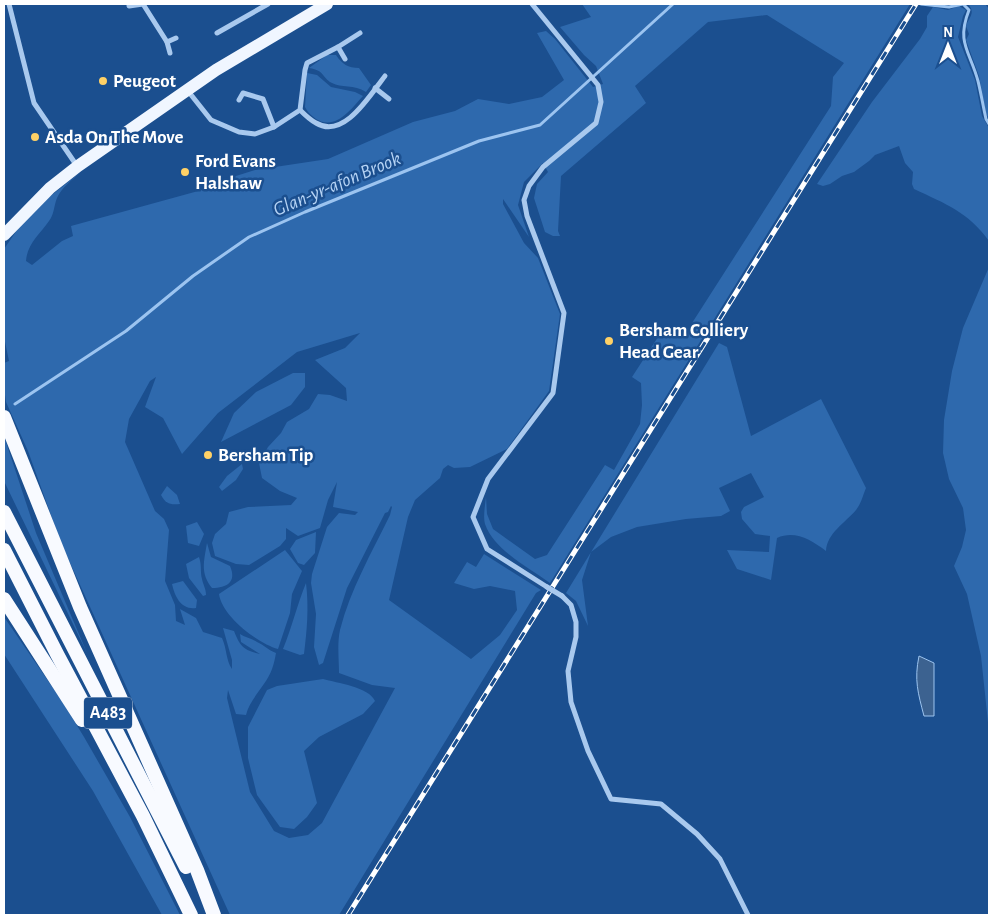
<svg xmlns="http://www.w3.org/2000/svg" width="993" height="919" viewBox="0 0 993 919" font-family="'Alegreya Sans',sans-serif">
<style>
.green{fill:#2e69ad;fill-rule:evenodd}
.water{fill:#3c6290;stroke:#9cc4f0}
.lines{fill:none;stroke-linecap:round;stroke-linejoin:round}
.stream{stroke:#9cc4f0;stroke-width:3}
.minor{stroke:#a9c9ee;stroke-width:5}
.primary{stroke:#f0f6ff;stroke-width:12}
.trunk{stroke:#f8faff;stroke-width:14}
.rail-casing{stroke:#fff;stroke-width:5}
.rail{stroke:#1b4f8f;stroke-width:3;stroke-dasharray:9;stroke-linecap:butt}
.minor-bridge{stroke:#a9c9ee;stroke-width:5}
.poi-dot{fill:#ffd166;stroke:#1b4f8f;stroke-width:2}
.labels{text-anchor:middle;dominant-baseline:central;stroke-width:5;stroke-linejoin:round;paint-order:stroke}
.shield{fill:#1b4f8f;stroke:#bbcadd;stroke-width:1}
.shield-label{font-size:18px;font-weight:bold;fill:#fff}
.poi-label{font-size:19px;font-weight:bold;fill:#fff;stroke:#1b4f8f;text-anchor:start}
.water-label{font-size:20px;font-style:italic;fill:#b5d3f5;stroke:#1b4f8f}
</style>
<rect width="100%" height="100%" fill="#1b4f8f"/>
<g class="green">
<path d="M 582,4 L 910,4 L 550,583 C 529,568 494,550 485,524 C 483,517 485,505 486,497 L 487,514 L 493,529 L 535,559 L 547,555 L 605,465 L 614,470 L 640,424 L 642,405 L 641,383 L 632,377 L 660,334 L 685,334 L 831,106 L 833,77 L 844,63 L 767,15 L 708,22 L 635,86 L 646,103 L 561,176 L 558,231 L 560,236 L 553,236 L 545,232 L 534,198 L 537,184 L 548,172 L 543,163 L 524,182 L 518,205 L 529,237 L 503,199 L 503,204 L 524,243 L 538,258 L 560,314 L 549,391 L 507,449 L 470,467 L 454,468 L 448,465 L 443,469 L 440,478 L 415,500 L 408,517 L 389,600 L 471,659 L 500,635 L 517,610 L 515,591 L 490,586 L 474,589 L 454,583 L 467,562 L 476,567 L 484,554 L 541,590 L 536,593 L 339,915 L 230,915 L 61,543 L 28,451 L 6,402 L 4,388 L 4,363 L 9,361 L 4,337 L 4,249 L 22,223 L 39,205 L 81,172 C 72,180 62,187 57,198 C 54,205 54,215 49,221 C 40,234 27,244 26,261 L 32,265 L 62,241 L 73,236 L 71,226 L 220,185 L 220,181 L 255,170 L 328,159 L 413,122 L 455,111 L 478,99 L 509,104 L 542,97 L 564,80 L 537,33 L 546,31 L 555,39 L 593,87 L 603,84 L 596,66 L 584,55 L 560,27 L 591,17 ZM 360,333 L 345,348 L 315,360 L 346,388 L 347,401 L 330,395 L 318,394 L 309,409 L 287,422 L 281,433 L 268,447 L 259,463 L 262,478 L 280,491 L 297,498 L 291,505 L 248,507 L 229,512 L 226,524 L 215,534 L 212,543 L 215,556 L 236,564 L 249,565 L 280,546 L 286,539 L 286,528 L 298,536 L 320,528 L 328,500 L 337,482 L 333,507 L 358,512 L 355,515 L 339,513 L 327,527 L 312,574 L 311,583 L 316,614 L 314,647 L 319,665 L 323,663 L 347,588 L 385,513 L 388,512 L 391,506 L 392,507 L 390,515 C 372,552 350,590 340,630 C 337,644 339,659 339,673 L 372,685 L 395,688 L 322,823 L 308,835 L 289,838 L 274,831 L 250,792 L 227,698 L 228,690 L 236,714 L 246,715 C 250,698 266,686 272,669 C 274,664 275,658 276,653 C 268,650 264,645 257,642 C 251,638 246,638 240,634 L 241,642 L 260,654 C 243,650 240,646 234,631 L 223,628 L 232,660 L 232,669 C 226,661 227,649 222,638 L 203,632 L 196,618 L 180,609 L 185,625 L 176,621 L 175,605 L 165,581 L 169,530 L 164,519 L 155,511 L 125,442 L 129,419 L 150,381 L 156,377 L 145,407 L 163,418 L 182,454 L 218,413 L 297,352 Z"/>
<path d="M 968,4 L 985,4 L 989,9 L 989,119 L 986,114 L 979,76 L 966,40 L 969,34 L 966,26 C 969,17 976,13 968,4 Z"/>
<path d="M 959,6 L 966,10 L 963,16 L 958,37 L 975,80 L 982,116 L 989,128 L 989,241 C 968,212 946,204 914,189 L 912,184 L 913,172 L 905,163 L 899,146 L 875,155 L 869,161 L 854,172 L 842,176 L 830,184 L 823,186 L 817,184 L 872,102 L 920,39 L 927,27 L 927,16 L 933,7 L 948,10 Z"/>
<path d="M 327,55 L 336,55 C 342,64 348,68 359,68 L 371,85 L 366,92 C 354,84 341,88 332,83 C 321,77 326,71 309,68 Z"/>
<path d="M 307,73 L 317,75 L 331,87 L 355,92 L 363,96 C 351,109 336,131 316,119 C 311,115 308,113 305,107 Z"/>
<path d="M 989,267 L 989,732 L 981,656 L 967,594 L 954,566 L 962,547 L 966,530 L 963,508 L 949,479 L 943,453 L 944,420 L 952,371 L 963,328 Z"/>
<path d="M 719,343 L 727,347 L 751,436 L 821,399 L 866,488 C 863,495 861,504 856,510 C 845,523 827,533 826,551 C 811,540 795,530 777,538 L 771,580 L 737,569 L 727,550 L 769,552 L 770,536 L 755,534 L 742,519 L 741,512 L 744,507 L 764,497 L 751,473 L 719,488 L 730,511 L 721,516 L 686,519 L 637,527 L 611,537 L 591,552 L 582,580 L 588,626 L 576,601 L 566,593 Z"/>
<path d="M 293,373 L 305,373 L 305,387 L 291,405 L 221,442 L 234,413 L 256,392 Z"/>
<path d="M 4,436 L 36,533 L 87,653 L 4,481 Z"/>
<path d="M 242,464 L 243,469 L 236,480 L 222,491 L 219,487 L 227,476 Z"/>
<path d="M 167,486 L 177,495 L 180,504 C 170,505 166,504 161,495 Z"/>
<path d="M 197,522 L 204,534 L 199,546 L 188,543 L 186,526 Z"/>
<path d="M 316,532 L 315,553 L 304,565 L 298,563 L 290,549 L 296,540 Z"/>
<path d="M 207,543 L 211,557 L 230,566 C 237,582 227,588 212,588 C 200,573 204,561 207,543 Z"/>
<path d="M 285,550 L 302,571 L 292,594 L 290,613 L 278,649 C 257,643 222,616 219,594 Z"/>
<path d="M 199,557 C 202,566 200,571 202,579 C 203,585 206,588 206,595 L 203,596 L 189,578 L 186,564 Z"/>
<path d="M 183,581 L 197,600 L 196,608 C 181,610 175,597 172,584 Z"/>
<path d="M 306,583 C 309,608 307,630 304,654 L 300,655 L 283,649 C 292,627 297,605 306,583 Z"/>
<path d="M 4,617 L 62,701 L 84,737 L 130,817 L 180,915 L 162,915 L 93,791 L 4,654 Z"/>
<path d="M 323,679 C 337,683 369,687 375,701 L 363,714 L 319,737 L 304,751 L 317,803 L 307,817 L 294,829 L 280,827 L 257,795 L 248,758 L 248,727 L 267,690 L 277,686 Z"/>
</g>
<path class="water" d="M 919,656 L 934,663 L 934,716 L 924,716 C 918,693 914,680 919,656 Z"/>
<g class="lines">
<g class="stream">
<path d="M 921,4 L 949,7 L 963,4 L 969,10 C 956,43 970,51 978,81 C 981,93 983,106 986,119 L 989,124"/>
<path d="M 15,404 L 126,331 L 193,276 L 249,237 L 305,212 L 479,141 L 540,125 L 673,4"/>
</g>
<g class="minor">
<path d="M 9,4 L 34,103 L 77,166"/>
<path d="M 143,4 L 167,42 L 170,53"/>
<path d="M 532,4 L 598,85 L 601,102 L 596,123 L 543,167 L 529,186 L 524,200 L 527,216 L 564,313 L 553,393 L 488,479 L 473,517 L 487,549 L 547,587"/>
<path d="M 129,6 L 143,4"/>
<path d="M 217,33 L 268,4"/>
<path d="M 167,42 L 176,38"/>
<path d="M 338,47 L 345,59"/>
<path d="M 375,88 L 389,99"/>
<path d="M 188,91 L 211,120 L 239,132 L 255,134 L 274,127 L 300,110 L 305,70 L 307,63 L 338,47 L 360,33"/>
<path d="M 239,100 L 243,93 L 263,99 L 274,127"/>
<path d="M 300,110 C 305,115 310,120 316,123 C 344,140 370,95 385,76"/>
<path d="M 562,596 L 571,605 L 576,622 L 576,637 L 568,671 L 571,702 L 588,751 L 611,799 L 661,804 L 697,834 L 720,859 L 748,915"/>
</g>
<path class="primary" d="M 4,235 L 50,188 L 78,166 L 216,70 L 327,4"/>
<g class="trunk">
<path d="M 4,417 L 80,607 L 197,870 L 214,915"/>
<path d="M 4,512 L 186,867"/>
<path d="M 4,550 L 57,654 L 143,816 L 191,915"/>
<path d="M 4,599 L 82,720"/>
</g>
<g class="rail-casing">
<path id="rail" d="M 348,915 L 916,4"/>
</g>
<use href="#rail" class="rail"/>
<path class="minor-bridge" d="M 547,587 L 562,596"/>
</g>
<g class="poi-dot">
<circle cx="103" cy="81" r="5"/>
<circle cx="35" cy="137" r="5"/>
<circle cx="185" cy="172" r="5"/>
<circle cx="609" cy="341" r="5"/>
<circle cx="208" cy="455" r="5"/>
</g>
<g class="labels">
<rect class="shield" x="84" y="697.5" width="48" height="31" rx="4"/>
<g class="shield-label">
<text x="108" y="713">A483</text>
</g>
<g class="poi-label">
<text x="113" y="81">Peugeot</text>
<text x="45" y="137">Asda On The Move</text>
<text x="195" y="161">Ford Evans<tspan x="195" dy="22">Halshaw</tspan></text>
<text x="619" y="330">Bersham Colliery<tspan x="619" dy="22">Head Gear</tspan></text>
<text x="218" y="455">Bersham Tip</text>
</g>
<g class="water-label">
<text transform="translate(337 184) rotate(-23)">Glan-yr-afon Brook</text>
</g>
</g>
<rect width="993" height="919" fill="none" stroke="#ffffff" stroke-width="10"/>
<g transform="translate(948 45)" stroke="#1b4f8f" stroke-width="4" paint-order="stroke">
<path d="M0-4L9 19L0 12L-9 19Z" fill="#ffffff"/>
<text y="-8" font-size="14" font-weight="bold" text-anchor="middle" fill="#ffffff">N</text>
</g>
</svg>
